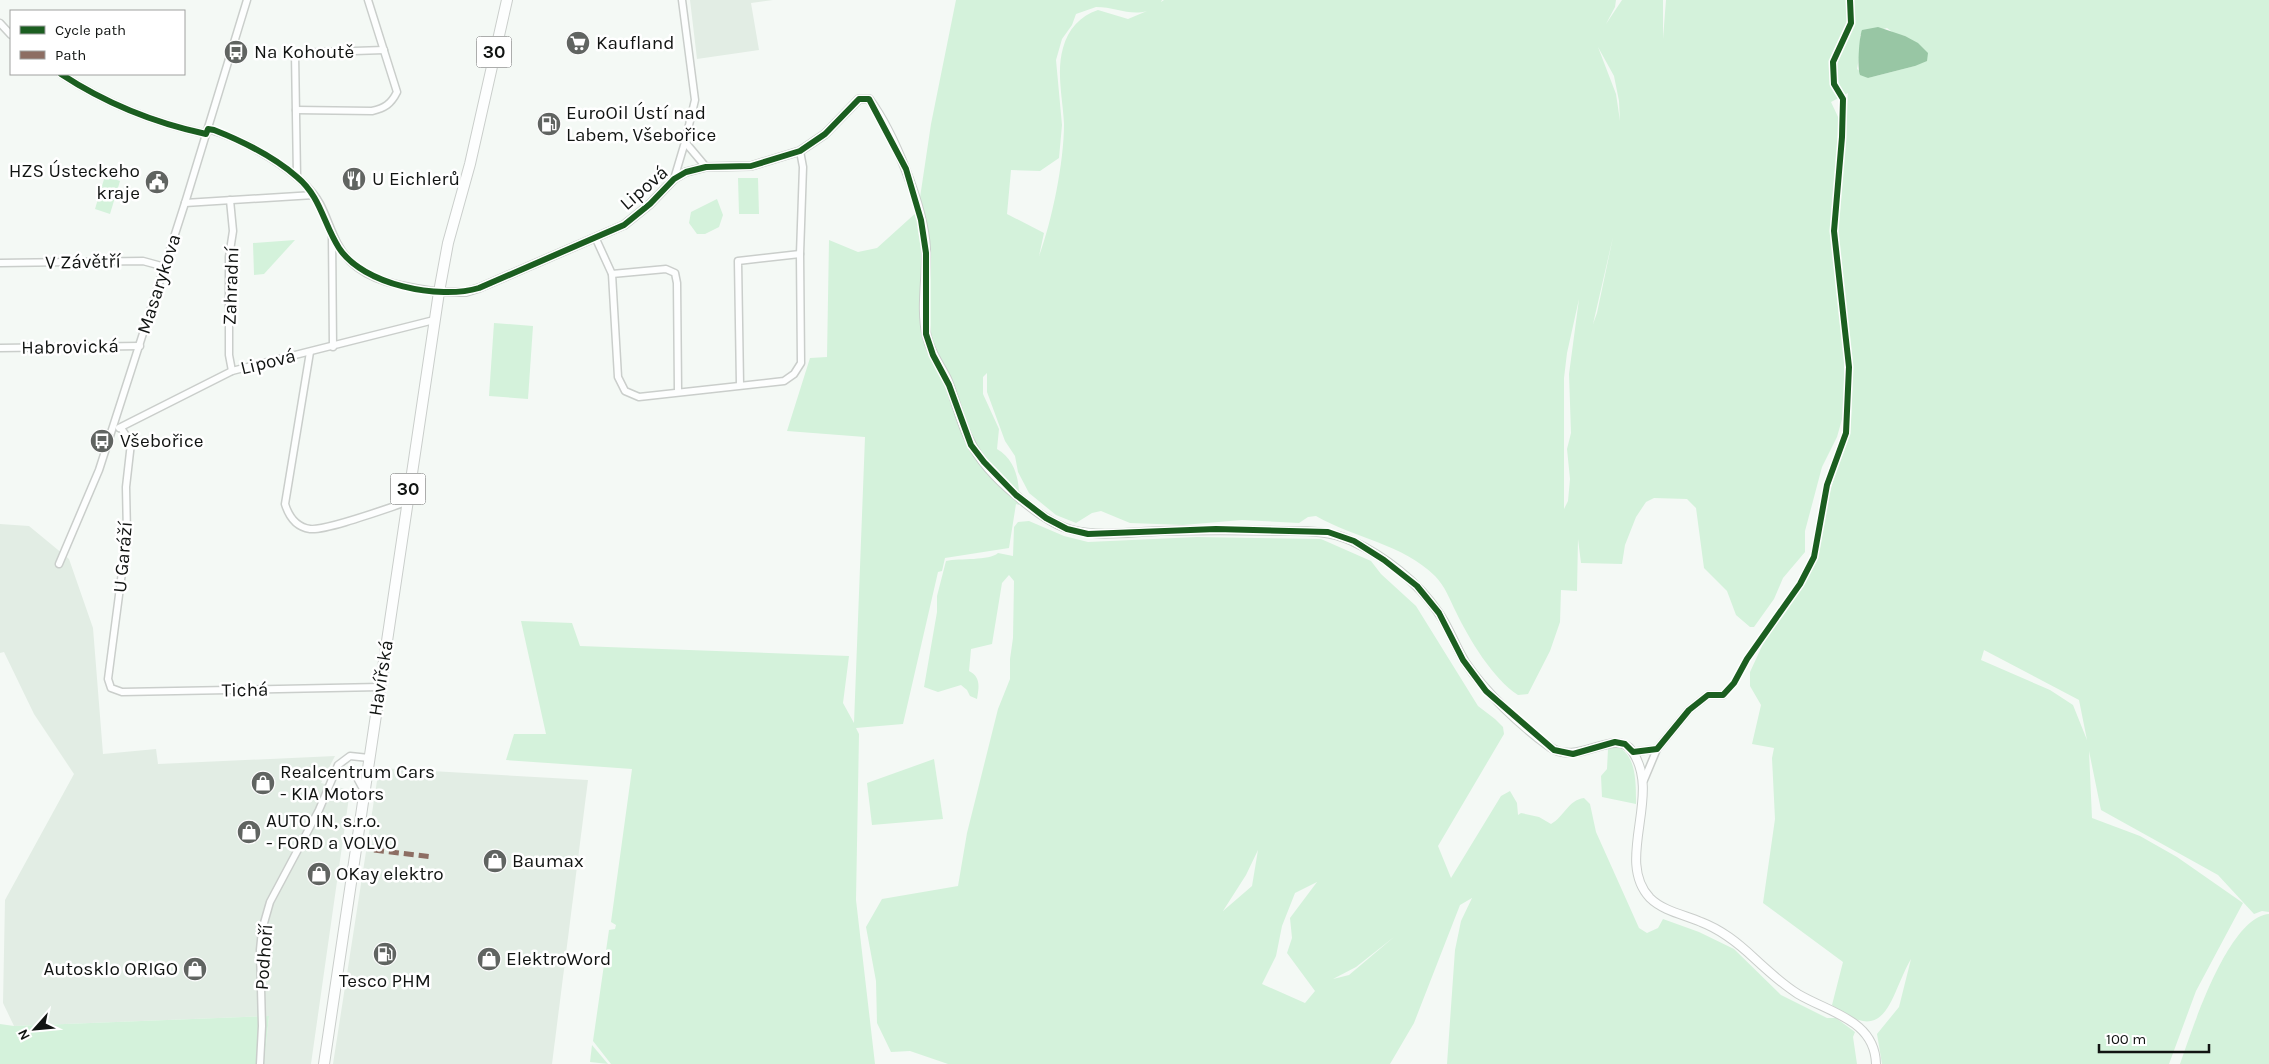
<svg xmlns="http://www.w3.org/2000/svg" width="2269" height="1064" viewBox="0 0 2269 1064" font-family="Karla,sans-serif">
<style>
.built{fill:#e2ede4}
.green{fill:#d4f2db;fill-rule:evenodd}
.water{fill:#98c6a4}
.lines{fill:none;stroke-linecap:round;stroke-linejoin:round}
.minor-casing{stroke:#cacecb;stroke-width:9}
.tertiary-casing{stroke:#cacecb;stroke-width:10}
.primary-casing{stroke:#cacecb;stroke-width:12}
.minor{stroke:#fdfefe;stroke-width:6}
.tertiary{stroke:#fdfefe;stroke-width:8}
.primary{stroke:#fdfefe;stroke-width:10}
.quiet{stroke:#8d6e63;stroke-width:5;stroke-dasharray:10 5;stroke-linecap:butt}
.cycleway-casing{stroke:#fff;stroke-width:9}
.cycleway{stroke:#1b5e20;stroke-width:6}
.labels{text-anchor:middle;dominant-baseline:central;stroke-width:5;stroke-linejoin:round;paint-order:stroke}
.shield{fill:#fff;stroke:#585a59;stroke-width:1}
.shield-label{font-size:18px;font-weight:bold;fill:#111412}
.poi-label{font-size:19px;fill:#111412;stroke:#fff;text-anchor:start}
.street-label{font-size:19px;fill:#111412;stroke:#fff}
</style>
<rect width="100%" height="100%" fill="#f4f9f5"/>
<g class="built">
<path d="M 690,0 L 773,0 L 751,3 L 759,50 L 697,59 Z"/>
<path d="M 0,524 L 29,526 L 69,559 L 93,628 L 103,754 L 156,749 L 158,764 L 335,756 L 321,783 L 350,790 L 311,1064 L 264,1064 L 269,1016 L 14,1026 L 3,1003 L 5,900 L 74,774 L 34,714 L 4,652 L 0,653 Z"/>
<path d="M 379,768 L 588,780 L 552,1064 L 333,1064 Z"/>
</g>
<g class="green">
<path d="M 956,0 L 1162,0 L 1161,2 L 1164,0 L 1616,0 L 1615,7 L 1606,24 L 1622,0 L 1663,0 L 1663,39 L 1666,0 L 2269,0 L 2269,912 L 2262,911 L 2254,914 L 2218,875 L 2101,810 L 2089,751 L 2092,818 L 2140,836 L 2177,857 L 2243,903 L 2196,991 L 2169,1064 L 1882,1064 L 1877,1034 L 1899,1007 L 1911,959 C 1889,997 1888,1048 1832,1005 L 1843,962 L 1763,903 L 1775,819 L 1772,758 L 1774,748 L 1752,744 L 1761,705 L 1750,686 L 1750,672 L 1769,631 L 1812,567 L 1823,528 L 1829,495 L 1851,420 L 1852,368 L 1840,285 L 1837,234 L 1837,212 L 1848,93 L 1831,102 L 1839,119 L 1832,226 L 1833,259 L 1844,344 L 1844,412 L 1837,437 L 1822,467 L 1805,531 L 1805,552 L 1783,578 L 1774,599 L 1754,627 L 1750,627 L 1736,615 L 1727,591 L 1704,568 L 1696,508 L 1687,499 L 1654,498 L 1646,502 L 1636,517 L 1625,545 L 1622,564 L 1581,563 L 1578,539 L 1577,591 L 1561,590 L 1560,622 L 1550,651 L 1528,694 L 1518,695 C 1493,679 1469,639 1456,612 C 1450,600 1445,586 1435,576 C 1403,544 1354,538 1316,516 L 1308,517 L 1299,523 L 1242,520 L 1183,525 L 1130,523 L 1101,511 L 1092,513 L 1076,523 L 1056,515 L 1029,493 L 1018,472 L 1015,456 L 1005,441 L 987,392 L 987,373 L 983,377 L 983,394 L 999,429 L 997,449 C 1017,461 1020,483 1019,505 L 1016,504 L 1009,548 L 945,558 L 942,571 L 938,572 L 903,724 L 856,728 L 859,734 L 856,900 L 875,1064 L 611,1064 L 593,1041 L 609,930 L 615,929 L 616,925 L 611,922 L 632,769 L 506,760 L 514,734 L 546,734 L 521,621 L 572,623 L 580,646 L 849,656 L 843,703 L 854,723 L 865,437 L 787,431 L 810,358 L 827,357 L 829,240 L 858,252 L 877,248 L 918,211 L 931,124 ZM 1096,7 C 1115,7 1130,16 1147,11 L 1128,19 L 1098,10 C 1080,16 1068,29 1063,48 C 1056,72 1063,100 1064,124 C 1064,162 1052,221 1039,256 L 1044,233 L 1007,214 L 1011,170 L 1040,171 L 1059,158 L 1062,125 L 1056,60 L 1062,39 L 1072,25 L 1076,14 ZM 1887,28 L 1895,34 L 1905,36 L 1915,66 L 1868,78 L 1857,69 L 1860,52 L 1860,35 ZM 1598,47 L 1614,76 L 1619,101 L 1620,121 L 1616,94 ZM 1613,237 L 1597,313 L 1593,324 ZM 1579,299 L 1569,374 L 1571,433 L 1567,449 L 1570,479 L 1568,501 L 1564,509 L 1564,378 L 1567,353 ZM 1984,650 L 2079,700 L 2087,740 L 2073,705 L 2050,690 L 1981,660 Z"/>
<path d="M 105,176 L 120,181 L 110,214 L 95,209 Z"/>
<path d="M 738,178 L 758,178 L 759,214 L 739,214 Z"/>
<path d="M 717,199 L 723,215 L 719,227 L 705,234 L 697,234 L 689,223 L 691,212 Z"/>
<path d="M 295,240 L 264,274 L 254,275 L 253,243 Z"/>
<path d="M 494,323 L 533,326 L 528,399 L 489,396 Z"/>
<path d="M 1029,521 L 1064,536 L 1088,542 L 1197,537 L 1321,539 L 1371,561 L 1381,574 L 1416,606 L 1478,706 L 1495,719 L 1503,727 L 1504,734 L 1438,846 L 1451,878 L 1501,796 L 1510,791 L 1517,803 L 1518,815 L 1521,813 L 1539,817 L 1551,824 C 1564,817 1568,800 1584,798 L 1590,804 L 1596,832 L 1639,928 L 1647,933 L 1658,928 L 1663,919 L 1699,932 L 1734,949 L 1781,995 L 1827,1018 L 1836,1018 L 1855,1032 L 1853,1037 L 1857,1064 L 1447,1064 L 1455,950 L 1461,921 L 1472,898 L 1460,905 L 1414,1023 L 1390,1064 L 948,1064 L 910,1051 L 891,1052 L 877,1023 L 876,981 L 866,927 L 882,899 L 958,886 L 967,833 L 998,709 L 1010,679 L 1010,659 L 1013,638 L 1014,581 L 1009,575 L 1002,583 L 992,644 L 971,649 L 969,671 C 981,677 979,687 977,699 L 970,696 L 967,690 L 961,685 L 938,692 L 924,687 L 937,612 L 937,596 L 946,561 C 960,558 989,561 998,553 L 1013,556 L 1014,527 L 1018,522 ZM 1258,850 L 1252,886 L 1223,911 L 1246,875 ZM 1317,882 L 1290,918 L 1292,938 L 1287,953 L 1315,991 L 1305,1003 L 1262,984 L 1276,956 L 1282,926 L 1295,893 ZM 1394,937 L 1349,975 L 1333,979 L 1356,967 Z"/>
<path d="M 1615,746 C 1637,752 1636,785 1636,804 L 1602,797 L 1601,776 L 1607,769 L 1608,749 Z"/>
<path d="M 934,759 L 943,819 L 872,825 L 867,783 Z"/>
<path d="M 2269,914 L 2269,1064 L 2180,1064 C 2192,1030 2228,917 2269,914 Z"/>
<path d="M 269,1016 L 264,1064 L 0,1064 L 0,1024 L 14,1026 Z"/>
<path d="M 592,1045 L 608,1064 L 590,1062 Z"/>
</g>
<path class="water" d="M 1878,27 L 1905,36 L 1918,43 L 1928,53 L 1927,61 L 1915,66 L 1868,78 L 1860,75 C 1857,69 1859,37 1862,30 Z"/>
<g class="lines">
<g class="minor-casing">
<g id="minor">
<path d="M 682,0 L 695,100 L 685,142 L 706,167"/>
<path d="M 0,23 L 11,35"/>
<path d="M 61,74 C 105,103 155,123 206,134"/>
<path d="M 296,110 L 372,111 C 385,108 391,104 397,92 L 368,0"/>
<path d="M 208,129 C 243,139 302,171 320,204 C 330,223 334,245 350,261 C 373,284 409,287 439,292"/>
<path d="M 297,177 L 295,53 L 384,50"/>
<path d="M 674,179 L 685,142"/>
<path d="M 230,200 L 233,231 L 229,257 L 229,355 L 232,371"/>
<path d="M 185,203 L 314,195"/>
<path d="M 332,234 L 333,347"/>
<path d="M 596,239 L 612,274 L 618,377 L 625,391 L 639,397 L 784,381 L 794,374 L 801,363 L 800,254 L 803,167 L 800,151"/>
<path d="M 0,263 L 143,261 L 165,267"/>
<path d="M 612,274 L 666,269 L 675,273 L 677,283 L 678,391"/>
<path d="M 0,348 L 140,346"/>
<path d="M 310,352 L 285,504 C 289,517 296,527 310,529 C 326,531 388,508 407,502"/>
<path d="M 740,385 L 738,261 L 800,254"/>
<path d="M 119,428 L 232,371 L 434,320"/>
<path d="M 121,428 L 131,443 L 126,487 L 127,534 L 108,679 L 111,688 L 122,692 L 380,687"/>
<path d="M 59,564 L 99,470 L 185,203 L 247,0"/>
<path d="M 1633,752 L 1657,749 L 1689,710 L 1708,695 L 1723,695"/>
<path d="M 334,775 L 355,774 L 363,789"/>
<path d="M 1644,780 L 1657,749"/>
<path d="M 260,1064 L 262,1026 L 260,950 L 262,930 L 270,902 L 319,810 L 338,765 L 350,756 L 369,758"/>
</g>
</g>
<g class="tertiary-casing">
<path id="tertiary" d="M 439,292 L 466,292 L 479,288 L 624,225 L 650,204 L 674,179 L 686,172 L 706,167 L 751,166 L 800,151 L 825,134 L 859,99 L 869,99 C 894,133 924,207 926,249 C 927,277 920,309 927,337 C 931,354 941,366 948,381 C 956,401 960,422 970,441 C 980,462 1000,482 1017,496 C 1032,509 1052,525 1072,530 C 1100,537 1131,532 1160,531 C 1200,530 1240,530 1281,531 C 1306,531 1329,530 1352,541 C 1384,556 1418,582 1438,612 C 1449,627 1455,646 1465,662 C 1485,692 1521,726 1550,747 C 1577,767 1615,727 1632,751 C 1663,795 1614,860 1650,898 C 1663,911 1685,915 1701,922 C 1722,930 1738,943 1754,958 C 1768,971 1782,984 1798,994 C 1830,1013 1875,1020 1876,1064"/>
</g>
<g class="primary-casing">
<path id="primary" d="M 324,1064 L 439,292 L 448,243 L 470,164 L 507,0"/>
</g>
<use href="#minor" class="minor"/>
<use href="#tertiary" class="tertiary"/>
<use href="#primary" class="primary"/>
<path class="quiet" d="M 374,850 L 433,857"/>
<g class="cycleway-casing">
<path id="cycleway" d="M 61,74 C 105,103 155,123 206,134 L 208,129 L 214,130 C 242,141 274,157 297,177 C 321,197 323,223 339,248 C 363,285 439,300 479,288 L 624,225 L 650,204 L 674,179 L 686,172 L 706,167 L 751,166 L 800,151 L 825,134 L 859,99 L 869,99 L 906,169 L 921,220 L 926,253 L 926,334 L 933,355 L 949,385 L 971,445 L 984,462 L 1016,495 L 1046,518 L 1067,529 L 1088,534 L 1216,529 L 1328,532 L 1354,541 L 1384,560 L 1417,586 L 1439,613 L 1463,660 L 1486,691 L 1554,750 L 1573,754 L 1615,742 L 1625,744 L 1633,752 L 1657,749 L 1689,710 L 1708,695 L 1723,695 L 1734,683 L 1747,659 L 1800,584 L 1814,557 L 1827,485 L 1846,433 L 1849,367 L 1834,231 L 1842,137 L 1843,99 L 1834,84 L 1833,62 L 1851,23 L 1850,0"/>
</g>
<use href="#cycleway" class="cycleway"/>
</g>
<defs>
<g id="supermarket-disc" transform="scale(1.25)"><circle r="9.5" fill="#606461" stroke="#fff"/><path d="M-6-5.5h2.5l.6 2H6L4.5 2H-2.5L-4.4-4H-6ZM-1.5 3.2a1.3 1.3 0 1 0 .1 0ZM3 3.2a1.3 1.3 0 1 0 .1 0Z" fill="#fff"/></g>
<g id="bus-disc" transform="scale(1.25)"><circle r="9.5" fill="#606461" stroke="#fff"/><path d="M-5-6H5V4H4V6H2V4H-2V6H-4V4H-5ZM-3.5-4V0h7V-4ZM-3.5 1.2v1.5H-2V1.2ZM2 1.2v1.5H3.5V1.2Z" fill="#fff"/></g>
<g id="fuel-disc" transform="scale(1.25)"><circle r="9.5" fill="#606461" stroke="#fff"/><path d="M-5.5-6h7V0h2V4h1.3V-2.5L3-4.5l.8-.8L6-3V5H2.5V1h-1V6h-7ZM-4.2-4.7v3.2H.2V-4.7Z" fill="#fff"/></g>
<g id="restaurant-disc" transform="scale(1.25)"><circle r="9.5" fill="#606461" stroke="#fff"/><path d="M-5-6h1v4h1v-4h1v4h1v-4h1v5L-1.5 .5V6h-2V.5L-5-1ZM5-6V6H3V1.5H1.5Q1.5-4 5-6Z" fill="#fff"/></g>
<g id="civic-disc" transform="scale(1.25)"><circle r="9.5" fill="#606461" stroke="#fff"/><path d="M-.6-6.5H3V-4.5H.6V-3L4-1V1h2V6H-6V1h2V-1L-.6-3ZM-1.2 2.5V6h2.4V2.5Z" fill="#fff"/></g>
<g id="shop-disc" transform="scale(1.25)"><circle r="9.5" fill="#606461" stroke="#fff"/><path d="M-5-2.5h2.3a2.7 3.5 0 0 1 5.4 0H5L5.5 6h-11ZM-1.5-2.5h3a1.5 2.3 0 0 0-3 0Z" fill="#fff"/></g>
</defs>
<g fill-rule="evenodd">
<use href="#supermarket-disc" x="578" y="43"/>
<use href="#bus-disc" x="236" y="52"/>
<use href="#fuel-disc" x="549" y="124"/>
<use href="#restaurant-disc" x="354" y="179"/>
<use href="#civic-disc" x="157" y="182"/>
<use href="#bus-disc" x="102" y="441"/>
<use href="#shop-disc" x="263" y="783"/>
<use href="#shop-disc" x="249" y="832"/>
<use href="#shop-disc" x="495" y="861"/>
<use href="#shop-disc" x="319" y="874"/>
<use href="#fuel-disc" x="385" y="954"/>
<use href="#shop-disc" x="489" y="959"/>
<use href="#shop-disc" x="195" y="969"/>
</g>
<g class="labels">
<g class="shield">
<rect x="476.5" y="36.5" width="35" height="31" rx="4"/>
<rect x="390.5" y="473.5" width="35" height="31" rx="4"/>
</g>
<g class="shield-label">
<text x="494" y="52">30</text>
<text x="408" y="489">30</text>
</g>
<g class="poi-label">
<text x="596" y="43">Kaufland</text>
<text x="254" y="52">Na Kohoutě</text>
<text x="566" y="113">EuroOil Ústí nad<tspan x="566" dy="22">Labem, Všebořice</tspan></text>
<text x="140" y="171" text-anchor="end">HZS Ústeckeho<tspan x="140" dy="22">kraje</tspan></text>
<text x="372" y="179">U Eichlerů</text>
<text x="120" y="441">Všebořice</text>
<text x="280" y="772">Realcentrum Cars<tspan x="280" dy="22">- KIA Motors</tspan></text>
<text x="266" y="821">AUTO IN, s.r.o.<tspan x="266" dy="22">- FORD a VOLVO</tspan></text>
<text x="512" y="861">Baumax</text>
<text x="336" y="874">OKay elektro</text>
<text x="506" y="959">ElektroWord</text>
<text x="178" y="969" text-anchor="end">Autosklo ORIGO</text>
<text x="385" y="981" text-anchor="middle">Tesco PHM</text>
</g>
<g class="street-label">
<text transform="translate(644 188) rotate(-41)">Lipová</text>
<text transform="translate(83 262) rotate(-1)">V Závětří</text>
<text transform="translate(159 284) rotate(-72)">Masarykova</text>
<text transform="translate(231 286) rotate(-88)">Zahradní</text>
<text transform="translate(70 347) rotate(-1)">Habrovická</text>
<text transform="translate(268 362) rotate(-14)">Lipová</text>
<text transform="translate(123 557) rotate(-85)">U Garáží</text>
<text transform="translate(381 678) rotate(-81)">Havířská</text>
<text transform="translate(245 690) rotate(-1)">Tichá</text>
<text transform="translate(264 957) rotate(-86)">Podhoří</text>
</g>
</g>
<rect x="10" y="10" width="175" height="65" fill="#ffffff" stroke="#a0a1a0"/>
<rect x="20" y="26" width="25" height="8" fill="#1b5e20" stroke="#a0a1a0"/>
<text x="55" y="35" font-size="15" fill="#111412">Cycle path</text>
<rect x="20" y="51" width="25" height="8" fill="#8d6e63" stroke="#a0a1a0"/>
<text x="55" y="60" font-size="15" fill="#111412">Path</text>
<g transform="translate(35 1029) rotate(243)" stroke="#ffffff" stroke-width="4" paint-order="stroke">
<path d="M0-4L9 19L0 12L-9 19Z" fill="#111412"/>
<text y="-8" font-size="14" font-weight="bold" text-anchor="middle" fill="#111412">N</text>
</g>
<path d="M2099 1044v8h110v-8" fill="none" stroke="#111412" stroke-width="2.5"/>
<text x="2106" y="1044" font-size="15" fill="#111412" stroke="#ffffff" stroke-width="4" paint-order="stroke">100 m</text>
</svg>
